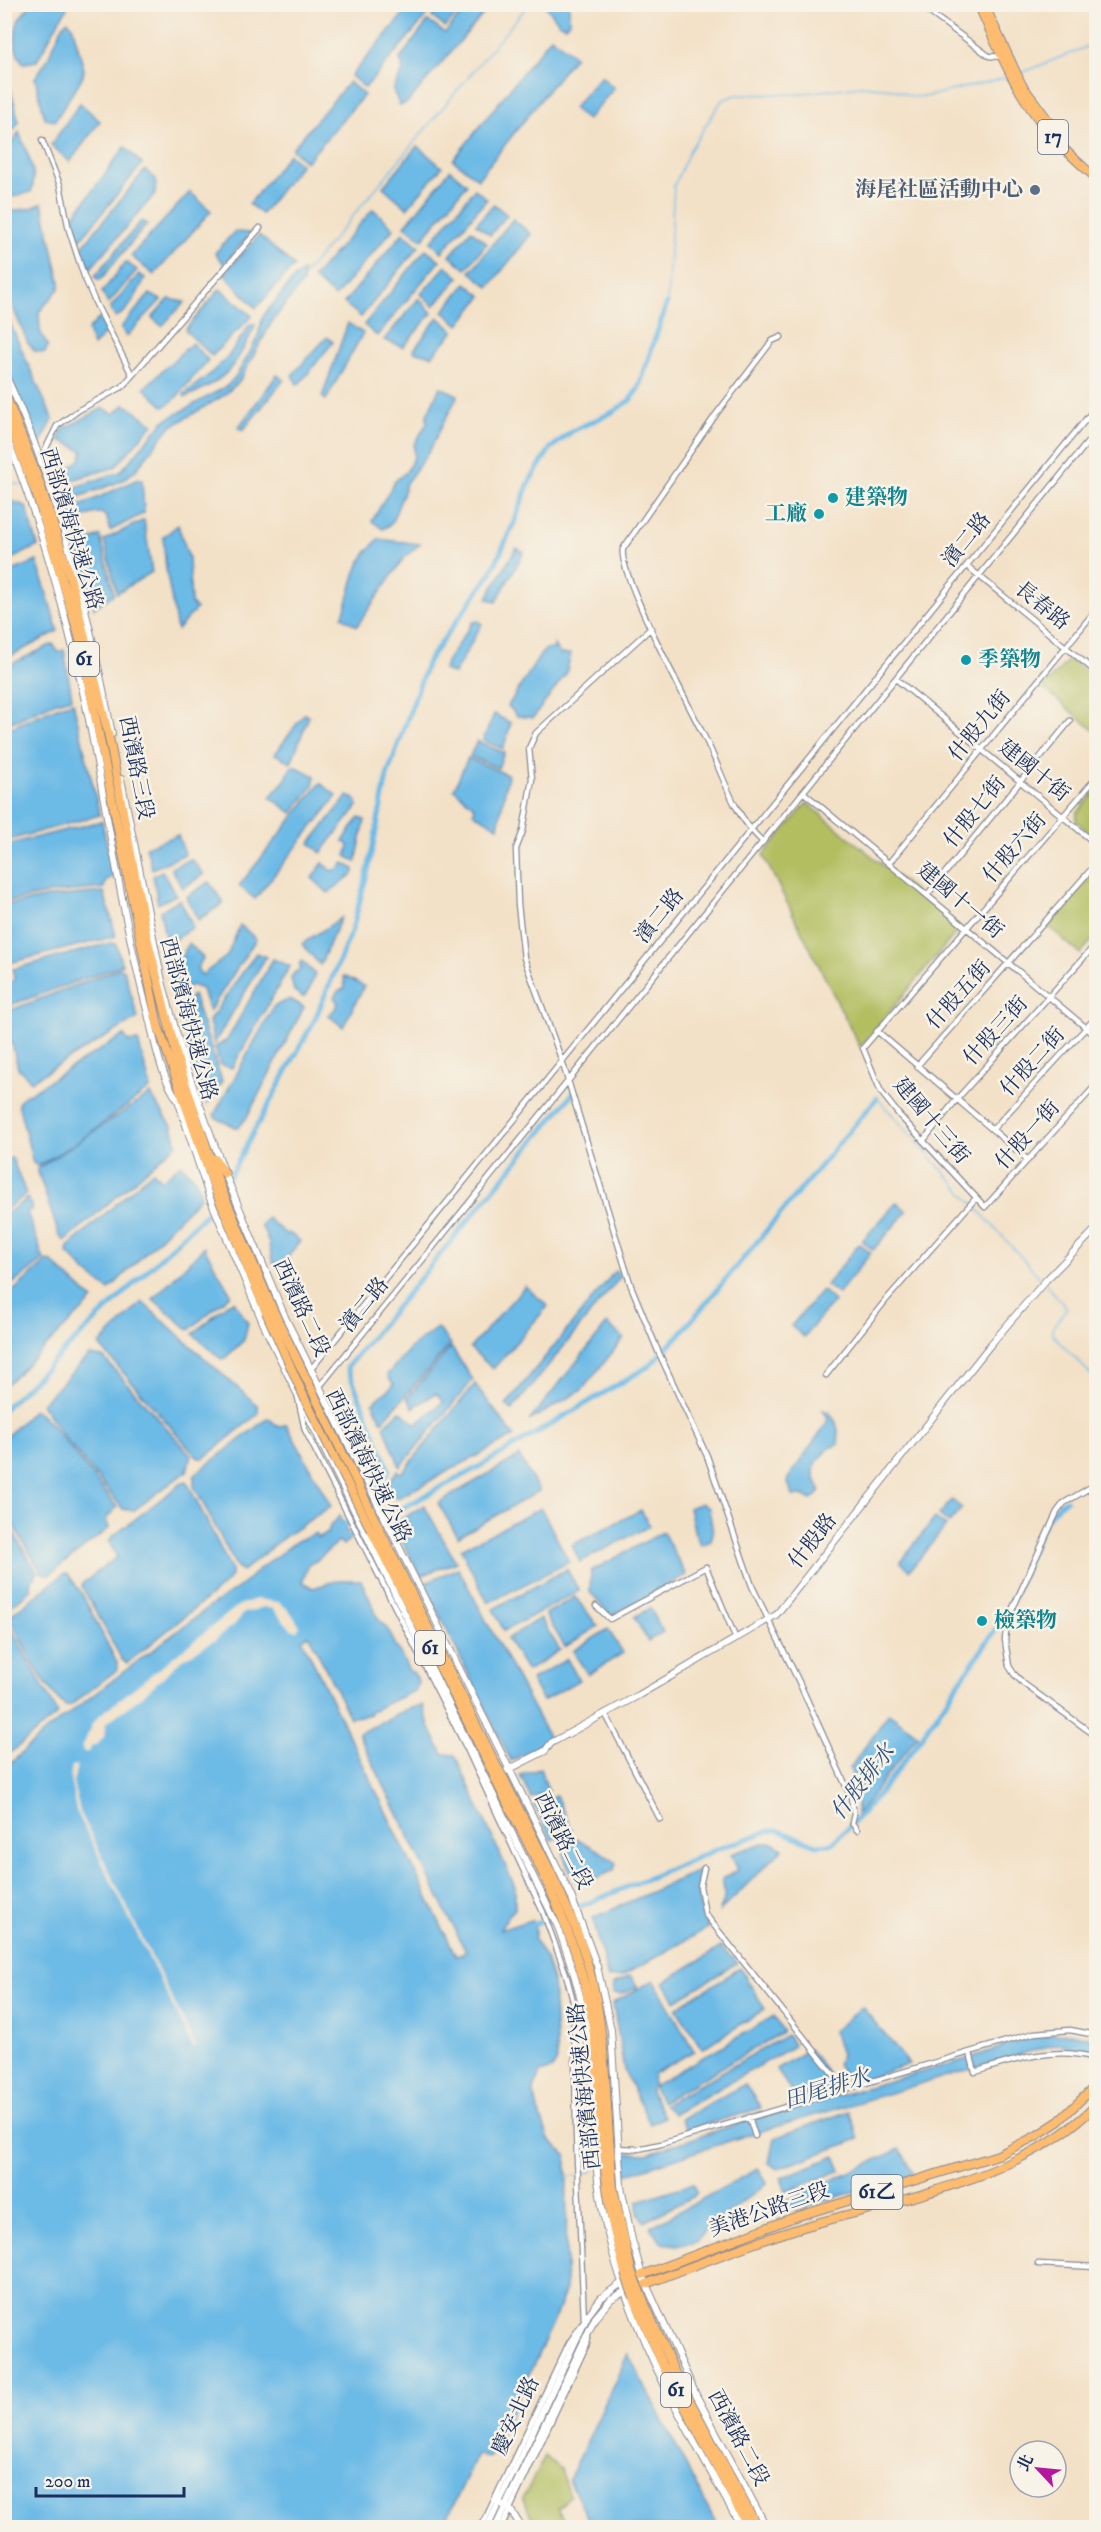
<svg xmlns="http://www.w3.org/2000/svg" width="1101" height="2532" viewBox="0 0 1101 2532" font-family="'IM FELL DW Pica','Noto Serif TC',serif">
<rect width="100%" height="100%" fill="#f7f3e8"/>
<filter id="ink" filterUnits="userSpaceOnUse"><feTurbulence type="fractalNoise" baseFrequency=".0167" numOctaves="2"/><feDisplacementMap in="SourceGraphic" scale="12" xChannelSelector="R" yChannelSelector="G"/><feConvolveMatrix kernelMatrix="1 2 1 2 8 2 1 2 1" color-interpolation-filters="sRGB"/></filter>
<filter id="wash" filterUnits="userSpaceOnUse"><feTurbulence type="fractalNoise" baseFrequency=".008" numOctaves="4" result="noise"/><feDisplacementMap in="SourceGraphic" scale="24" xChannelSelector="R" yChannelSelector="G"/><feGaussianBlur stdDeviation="1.35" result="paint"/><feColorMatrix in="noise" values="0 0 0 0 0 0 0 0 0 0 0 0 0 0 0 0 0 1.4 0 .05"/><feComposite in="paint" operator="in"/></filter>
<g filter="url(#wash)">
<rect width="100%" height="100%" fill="#f3e1c7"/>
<path fill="#b2be60" stroke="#66765f" stroke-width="1.5" d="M1070,658L1096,681V732L1043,688Z
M1096,791V838L1076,821L1077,813Z
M807,803L960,928L860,1047L763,855Z
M1096,870V936L1080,954L1048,926Z
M545,2456L561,2470L570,2495L558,2509L567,2527H536L523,2498Z"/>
<path fill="#6cbae6" stroke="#4474a2" stroke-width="1.5" d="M412,4L436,5L365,88L351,76Z
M442,4L455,5L461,10L445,27L432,17Z
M30,5H66L67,9L60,19L37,61L24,63C13,55 13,27 21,16C24,13 27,9 30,5Z
M469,5H491L408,102L400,106L393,90L403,70L400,59L428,21L445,33Z
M545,5H569V22L565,26L559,23Z
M68,21L72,25L84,69L83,76L55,121L45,119L35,78L46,62L64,23Z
M551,37L575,56L478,179L453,160Z
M601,76L614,88L587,120L573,108Z
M349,82L364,95L306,162L292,149Z
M9,83L19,122L5,141V89Z
M80,103L100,121L70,162L51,145Z
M19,132C26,151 39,173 31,192L14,197L5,192V153Z
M417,146L442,167L407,208L383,187Z
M125,147L142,164L80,240L73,217Z
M289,154L301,164L262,214L249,204Z
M145,170L156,179L155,194L90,269L82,247Z
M450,170L467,184L422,240L405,226Z
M475,189L487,199L442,252L431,242Z
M190,192L211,211L154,275L131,256Z
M42,203L60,282L59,289L39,312L40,331L48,346L45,353L35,351L28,343L5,289V212L32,208Z
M494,204L507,215L490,235L476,224Z
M373,209L394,228L335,297L313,278Z
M513,219L531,234L489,287L470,272Z
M141,221L147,224L100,280H98L95,276Z
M471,230L487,243L466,269L450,256Z
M234,232L251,233L224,264L215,253Z
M403,233L419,246L361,317L344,303Z
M259,235L294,266L256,308L224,274Z
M426,249L440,260L377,336L364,325Z
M126,262L137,270L108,304L102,292Z
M446,266L459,277L434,306L421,294Z
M303,271V282L273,320L239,382L223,396L169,428L135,471L121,481L63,503L59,490L72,488L120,472L164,421L227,386L236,376L249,354L258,336L263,316L296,276Z
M139,274L145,278C138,291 130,313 115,317L110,308Z
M466,283L482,296L459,325L443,312Z
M220,289L252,316L212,356L185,330Z
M150,294L161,300L126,337L121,327Z
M419,298L432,313L403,347L384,340Z
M169,299L185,302L162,326L152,318Z
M4,310L53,420L39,446L5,369Z
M100,317L107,331L93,346L88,330Z
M438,317L454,331L432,356L413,351Z
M348,323L363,333L326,400L322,397Z
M250,324L255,325L254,328C234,368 227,380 185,397L184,394L209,375L228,357Z
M327,337L333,342L301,382L297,384L292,375Z
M192,343L208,360L175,399L164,407L144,388Z
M277,375L284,380L243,430L238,428Z
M440,387L458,395L428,453L406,483L404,492L391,524L383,529L372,521L395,481L406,472L414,457V445L427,423V415Z
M125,404L153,424L115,467L62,483L58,476L80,460L83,451L58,439L63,429L103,408L114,414Z
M138,479L142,480L144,513L110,531L107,518L102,513C87,513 80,519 71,530L67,516L69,511Z
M5,499L26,506L38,546L5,562Z
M144,520L152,572L117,593L104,540Z
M178,525L189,558L191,603L196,609L177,630L166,569L163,537Z
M100,536L114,594L94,608L76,545Z
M378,539L420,544L404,558L357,626L342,617C351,597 352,572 365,554C369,549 374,545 378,539Z
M516,548L524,552L496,602L487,598Z
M37,561L58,631L5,659V574Z
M479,621L482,624L454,674L444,670L446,662L473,622Z
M53,644L58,652L64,650L72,698L56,702L5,725V667Z
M554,645L560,654H571L566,674L533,718L517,716L508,706L541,654L546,649H554Z
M73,702L100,815L5,841V730L57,707Z
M304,714L309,716L291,763L275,754Z
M494,714L511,723L503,749L483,740Z
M477,741L504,753L498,768L470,756Z
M468,758L508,775L498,827L473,813L475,807L454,789Z
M294,766L315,776L313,786L292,813L270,797L286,779L291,767Z
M320,783L337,796L255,899L239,886Z
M348,796L355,799L358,806L321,853L310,843Z
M359,818L365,820L356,862L346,856L349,845L343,841Z
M102,821L113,877L106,880L104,888L51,893L5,902V845Z
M178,835L185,854L152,869L146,847Z
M191,859L204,874L183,888L171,868Z
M323,863L331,871L338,869L344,863L354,869V873L328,893L312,878Z
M162,871L176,895L158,904L153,876Z
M209,882L224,903L198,920L186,897Z
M104,892L116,936L5,964V905L49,897Z
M180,899L193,927L167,946L160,911Z
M341,918L320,965L302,944Z
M240,925L256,939L209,1012L202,989L191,985L175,999L170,978L189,943L203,958L197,969L202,975L227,956Z
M110,943L116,944L122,965L5,1007V983L14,981L13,969Z
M256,953L266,957L214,1044L209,1021Z
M273,959L290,966L232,1068L220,1065L215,1047L227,1040Z
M302,961L315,974L308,992L303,997L294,991L291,978L294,973L302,968L299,964Z
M120,968L124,970L138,1018L31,1081L18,1068L5,1016L8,1011Z
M344,976L364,986L343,1027L328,1015L335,1009L338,1003L334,997L338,991L345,988Z
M193,995L222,1081L207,1105L178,1008Z
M290,999L304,1007L247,1117L238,1128L216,1118L214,1115L274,1006Z
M124,1035L129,1042L138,1041L151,1088L76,1143L38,1166L33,1163L18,1103L23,1097Z
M150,1094L172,1126L177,1144L65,1241L59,1235L37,1169Z
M12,1158L26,1194L5,1210V1160Z
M181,1164L195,1179L201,1196L109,1290L86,1272L67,1252L68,1247L153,1171L162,1180Z
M28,1198L32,1209L27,1212L44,1260L12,1284L5,1266V1215Z
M897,1202L907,1211L873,1250L862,1241Z
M267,1218L286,1234L289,1233L300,1241L282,1265L273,1263L268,1240L261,1225Z
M859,1244L871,1253L838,1294L826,1285Z
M204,1247L231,1294L189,1330L153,1299Z
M47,1261L52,1262L93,1300L5,1386V1298Z
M615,1271L621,1276L512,1410L506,1405Z
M525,1286L548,1306L493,1369L470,1348Z
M822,1290L834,1301L804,1337L791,1326Z
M234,1301L248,1323L244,1340L225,1358L221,1359L193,1334L227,1304Z
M142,1302L258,1406V1414L204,1458H198L99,1345Z
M607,1324L624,1338L582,1390L529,1421Z
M437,1328L451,1344L382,1422L373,1403L394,1385L387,1375L411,1347Z
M451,1347L473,1380L400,1467L384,1426L400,1411L416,1424L443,1402L436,1393L413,1408L407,1398Z
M89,1355L103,1357L191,1455L187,1471L133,1511L123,1509L65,1438L41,1404Z
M475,1384L514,1436L396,1499L387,1484L397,1471L402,1473Z
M33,1410L40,1413L53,1426L117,1507L106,1519L109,1528L49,1575L41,1572L5,1511V1438Z
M823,1410C836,1413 840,1431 838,1444C827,1448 813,1461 814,1475C814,1479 818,1484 820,1489L818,1494L811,1500L802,1495L793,1496L787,1480L826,1424L828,1418Z
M268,1418L279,1427L286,1424L331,1506L287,1535L242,1571L236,1566L194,1486V1475Z
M519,1456L539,1491L458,1537L438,1503Z
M187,1482L231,1569V1576L226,1583L127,1663L122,1660L82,1586L83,1583L117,1557L109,1542L112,1537L182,1483Z
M952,1500L962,1508L949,1523L939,1515Z
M701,1503L709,1508L713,1533L711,1541L701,1545L695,1534L689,1508Z
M424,1505L456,1562L421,1576L393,1525Z
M541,1508L569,1562L488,1603L461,1549Z
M641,1510L650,1526L580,1562L572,1545Z
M340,1516L350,1539L343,1545L339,1541L316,1561L309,1564L302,1582L313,1588L339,1580H361L379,1620L388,1630L409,1671L414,1673L418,1681L416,1690L377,1708L375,1711H371L370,1714L350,1718L309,1635L302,1639L456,1956L463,1954L465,1950L359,1735V1733L379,1724L380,1722H384L407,1709L423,1705L430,1729L443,1754L455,1755L515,1887V1909L508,1916L500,1930L531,1920L536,1930L534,1939L546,1959L553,1981L557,2061L552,2069L540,2073L537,2083L534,2085L533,2094L549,2140L567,2156L566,2289L553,2323L490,2457L477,2455L443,2527H5L4,1769L46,1731L205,1610L242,1585L258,1570L297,1541L316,1533L317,1538L328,1533L330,1526Z
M935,1518L946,1526L910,1570L900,1562Z
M5,1519L37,1572L30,1583L31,1590L5,1611Z
M663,1532L686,1575L611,1616L590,1592L591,1571Z
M458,1568L550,1740L511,1761L424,1583Z
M567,1569L579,1591L504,1631L493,1609Z
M64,1574H68L82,1594L118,1665V1669L71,1705L65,1706C40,1683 26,1648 10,1619L12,1614Z
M575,1597L598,1626L565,1647L545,1614Z
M650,1608L663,1632L648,1641L634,1617Z
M540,1618L560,1650L527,1671L507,1639Z
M608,1629L623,1653L588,1675L573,1651Z
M5,1630H12L58,1714L5,1757Z
M567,1659L579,1680L543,1701L531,1680Z
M889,1713L918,1735L857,1815V1792L850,1768Z
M540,1769L549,1792L531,1798L520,1775Z
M556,1796L572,1830L551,1840L534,1805Z
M576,1838L601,1852L616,1863L614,1870L593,1880L576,1882L566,1863L563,1848Z
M763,1843H772L783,1849L719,1912C726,1899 725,1893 722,1879L738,1870L731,1854Z
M700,1870C694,1892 699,1908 708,1928L622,1976L608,1978L593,1918Z
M721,1947L737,1963L675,2001L664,1982Z
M740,1968L765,2009L702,2049L676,2008Z
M630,1976L638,1987L621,1994L613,1993L614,1984Z
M654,1980L694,2051L653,2074L651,2091L664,2117L650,2124L624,2070L613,2003Z
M862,2007L909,2064L851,2085L837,2064L841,2054L833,2031Z
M774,2016L783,2032L662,2102L653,2086Z
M1071,2033L1096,2038V2053L1059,2044L1045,2047L748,2135L627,2174L625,2153L646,2154L737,2124L967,2059L1019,2041L1052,2034Z
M787,2035L794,2046L674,2114L664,2105Z
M809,2049L839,2087L796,2098L776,2069Z
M745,2084L761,2108L687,2130L681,2119Z
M849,2111L859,2139L777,2169L769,2163L774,2138Z
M900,2149L914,2174L793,2210L788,2200Z
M835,2156L841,2170L786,2192L781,2178Z
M758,2169L767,2183L707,2229L696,2241L678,2245L662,2243L650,2227Z
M694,2183L697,2192L694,2196L644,2222L638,2212V2201Z
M628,2354L718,2527H592L569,2480Z"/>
<path fill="#f3e1c7" d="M256,1599L278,1602L289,1610L300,1626L297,1631L291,1629L273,1609L264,1607L244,1613L235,1624L215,1640L183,1659L139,1699L106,1723L104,1737L98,1744L91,1747L89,1752H84L82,1748L92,1724L100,1715L239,1605Z
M77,1765L73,1783L80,1812L196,2047L194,2049L76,1810L70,1778L72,1766Z"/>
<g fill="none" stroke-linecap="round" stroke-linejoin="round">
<path stroke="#6cbae6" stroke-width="1.5" d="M1019,74L1096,43
M303,276L529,4
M667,303L674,186L690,150L722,100L736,95L797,94L861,86L893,89L913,97L929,96L1009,77
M106,478L118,473
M4,481L21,485
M877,1098L1042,1280
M1045,1283L1067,1308L1052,1328V1334L1096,1380
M580,2174L593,2171
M566,2177L576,2175"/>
<path stroke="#6cbae6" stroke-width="5" d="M221,1192L315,1019L352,930L369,866L387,776L428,661L491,573L514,523L529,482L550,449L572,431L613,412L630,400L638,389L667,303
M4,1409L210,1210L215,1203
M375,1523L484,1464L649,1366L681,1333L877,1098
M344,1526L377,1491L389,1470L347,1367L575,1091
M349,1537L367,1527
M572,1910L720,1848L769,1831L777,1830L817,1845L831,1844C879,1801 917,1744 953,1691C973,1662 995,1634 1011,1603C1026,1573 1037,1516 1066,1500
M534,1924L563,1913"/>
</g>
</g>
<g filter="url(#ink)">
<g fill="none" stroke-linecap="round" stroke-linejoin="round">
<defs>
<path id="minor" d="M918,4L989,56L1002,57
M42,140L60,185L69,230L84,276L95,302L132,375
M40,460L57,426L79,410L122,387L260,228
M967,566L1096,672
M651,628L536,733L529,748L532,779L523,831L516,849L518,904L524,958L562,1061L631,1286L658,1351L707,1456L752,1586L799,1682L851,1797L854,1814L852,1823L857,1830
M896,679L1096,844
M1096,778L863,1048L881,1092L900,1116L985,1207L1096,1085
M803,792L1096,1036
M763,842C751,831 743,820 735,805C724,783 716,760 705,738C690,707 617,572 623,549L717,413L772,341L781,337
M889,863L1096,610
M927,895L1070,721
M877,1031L1028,1160
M917,1066L1096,864
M993,1129L1096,1017
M923,1141L957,1099L1096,944
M826,1375L886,1300L976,1198
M301,1390L311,1369L1096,407
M303,1395L320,1386L1096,432
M298,1398L305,1430L468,1751L543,1912L566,1974L573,2001L575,2050L576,2135L584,2320
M1096,1484L1064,1503L1057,1512L1007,1621L1005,1640L1009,1666L1014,1674L1024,1684L1096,1736
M596,1606L610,1619L706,1567L736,1639
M605,1713L660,1819
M704,1868L700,1886L705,1914L846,2090
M970,2053L975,2072C1017,2059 1053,2046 1096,2058
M749,2117L755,2136
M576,2128L597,2140
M616,2148L638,2149L661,2144L1034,2033L1070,2030L1096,2035
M1038,2264L1096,2267
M481,2528L569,2343L582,2324
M501,2528L587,2344L588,2337"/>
<path id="tertiary" d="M4,372C58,486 88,611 112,734
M4,431C41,523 68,619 88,715C108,815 122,916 148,1014C155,1042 160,1076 178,1100L209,1196L267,1332L558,1927C570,1961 582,1995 587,2032C595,2093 591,2156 604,2217C628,2331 686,2428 742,2528
M121,779L162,981L185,1064L225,1174L285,1317L542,1835L571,1896L597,1966L611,2030L621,2186L632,2240L642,2275L696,2395L767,2528
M498,1775L545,1751L551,1743L639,1695L776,1615L991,1344L1046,1280L1096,1229
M495,2500L510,2509L522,2528
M487,2528L588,2315L601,2298L623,2282
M495,2528L595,2318L611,2299L624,2292"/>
<path id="primary" d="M978,4C998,49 1017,96 1050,134C1064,150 1080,164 1096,178
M984,4L1022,85L1063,140
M642,2275L792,2218L998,2155L1036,2136L1059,2121L1096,2085
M646,2284C697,2264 748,2244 800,2228C897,2199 1024,2179 1096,2105"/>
<path id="trunk" d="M4,391L40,484L71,580L109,737L146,933L178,1061L218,1181L273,1310
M4,410L38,499L79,636L158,1026L214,1187L266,1312
M215,1159L225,1174
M378,1526L495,1763
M371,1530L490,1767
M505,1781C534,1841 569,1900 588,1965C604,2020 605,2079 609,2137
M498,1785C528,1844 561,1903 580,1968C597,2022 598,2079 601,2135
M607,2187L612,2221L625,2273
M613,2187L631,2270
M641,2295L675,2373L758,2528
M634,2298L663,2366L749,2528"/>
</defs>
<use href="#minor" stroke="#878892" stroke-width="7"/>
<use href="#tertiary" stroke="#878892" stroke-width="8"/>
<use href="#primary" stroke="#878892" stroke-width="10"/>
<use href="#trunk" stroke="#878892" stroke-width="10"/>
<use href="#minor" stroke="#fff" stroke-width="4.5"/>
<use href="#tertiary" stroke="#fff" stroke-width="6"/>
<use href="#primary" stroke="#fdbc70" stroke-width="8"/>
<use href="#trunk" stroke="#fdbc70" stroke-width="8"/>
<defs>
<path id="trunk-bridge" d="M273,1310L378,1526
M266,1312L305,1399L371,1530
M495,1763L505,1781
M490,1767L498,1785
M601,2135L607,2187
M609,2137L613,2187
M631,2270L641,2295
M625,2273L634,2298"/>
</defs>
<use href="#trunk-bridge" stroke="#878892" stroke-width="10" stroke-linecap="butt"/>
<use href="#trunk-bridge" stroke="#fdbc70" stroke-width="8"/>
</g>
</g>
<circle fill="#5c6f8a" stroke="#f7f3e8" stroke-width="2" cx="1035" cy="190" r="6"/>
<g fill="#0f9aa8" stroke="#f7f3e8" stroke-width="2">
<circle cx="833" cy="498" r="6"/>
<circle cx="819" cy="514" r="6"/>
<circle cx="966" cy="660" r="6"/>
<circle cx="982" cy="1621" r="6"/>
</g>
<g text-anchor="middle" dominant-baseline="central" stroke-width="5" stroke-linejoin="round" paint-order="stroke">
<g fill="#f7f3e8" stroke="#5d6a87" stroke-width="1.5">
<rect x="1038" y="120" width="30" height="34" rx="4.5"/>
<rect x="69" y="642" width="30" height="34" rx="4.5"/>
<rect x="415" y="1631" width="30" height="34" rx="4.5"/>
<rect x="851.5" y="2175" width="51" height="34" rx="4.5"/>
<rect x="661" y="2373" width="30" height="34" rx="4.5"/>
</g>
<g font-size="20" font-weight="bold" fill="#1b2f5e">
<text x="1053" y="137">17</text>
<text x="84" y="659">61</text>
<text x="430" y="1648">61</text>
<text x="877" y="2192">61乙</text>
<text x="676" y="2390">61</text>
</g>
<g font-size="21" font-weight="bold" fill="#4e5e75" stroke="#f7f3e8" text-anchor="end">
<text x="1023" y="190">海尾社區活動中心</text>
</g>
<g font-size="21" font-weight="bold" fill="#0d838f" stroke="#f7f3e8" text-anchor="start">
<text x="845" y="498">建築物</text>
<text x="807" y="514" text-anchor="end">工廠</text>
<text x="978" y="660">季築物</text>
<text x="994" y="1621">檢築物</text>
</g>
<g font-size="21" fill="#1b2f5e" stroke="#f7f3e8">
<text transform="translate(71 529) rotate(73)">西部濱海快速公路</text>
<text transform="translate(967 540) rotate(-51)">濱二路</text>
<text transform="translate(1042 606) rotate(39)">長春路</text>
<text transform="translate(980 726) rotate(-51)">什股九街</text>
<text transform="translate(136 768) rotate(79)">西濱路三段</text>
<text transform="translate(1034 771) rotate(39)">建國十街</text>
<text transform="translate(975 812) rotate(-51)">什股七街</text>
<text transform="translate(1015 848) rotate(-49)">什股六街</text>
<text transform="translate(960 901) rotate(40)">建國十一街</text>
<text transform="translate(660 916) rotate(-51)">濱二路</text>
<text transform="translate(959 995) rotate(-48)">什股五街</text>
<text transform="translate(188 1019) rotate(75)">西部濱海快速公路</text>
<text transform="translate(996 1031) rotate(-48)">什股三街</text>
<text transform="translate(1033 1062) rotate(-48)">什股二街</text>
<text transform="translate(931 1121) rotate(50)">建國十三街</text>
<text transform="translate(1028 1135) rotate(-48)">什股一街</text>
<text transform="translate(365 1305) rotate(-51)">濱二路</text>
<text transform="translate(301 1308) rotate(65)">西濱路二段</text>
<text transform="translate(368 1466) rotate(64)">西部濱海快速公路</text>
<text transform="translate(813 1541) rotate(-52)">什股路</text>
<text transform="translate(563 1841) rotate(64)">西濱路二段</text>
<text transform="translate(585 2086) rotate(-96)">西部濱海快速公路</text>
<text transform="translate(769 2210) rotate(-19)">美港公路三段</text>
<text transform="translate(516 2416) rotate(-65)">慶安北路</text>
<text transform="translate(738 2438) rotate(62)">西濱路二段</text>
</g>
<g font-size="22" font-style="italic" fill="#2f5280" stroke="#f7f3e8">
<text transform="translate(863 1782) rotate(-52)">什股排水</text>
<text transform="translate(827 2089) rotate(-17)">田尾排水</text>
</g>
</g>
<rect width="1101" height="2532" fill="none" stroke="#f7f3e8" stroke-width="24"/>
<g transform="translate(1038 2469) rotate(296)"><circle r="28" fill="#f7f3e8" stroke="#9fa5b1" stroke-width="1.5"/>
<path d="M0-4.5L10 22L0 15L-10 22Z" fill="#b5179e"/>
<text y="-9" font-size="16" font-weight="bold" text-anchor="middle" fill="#1b2f5e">北</text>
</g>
<path d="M36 2487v9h148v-9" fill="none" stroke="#1b2f5e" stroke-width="3"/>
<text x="45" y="2487" font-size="18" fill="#1b2f5e" stroke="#f7f3e8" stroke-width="4.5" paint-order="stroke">200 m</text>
</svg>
